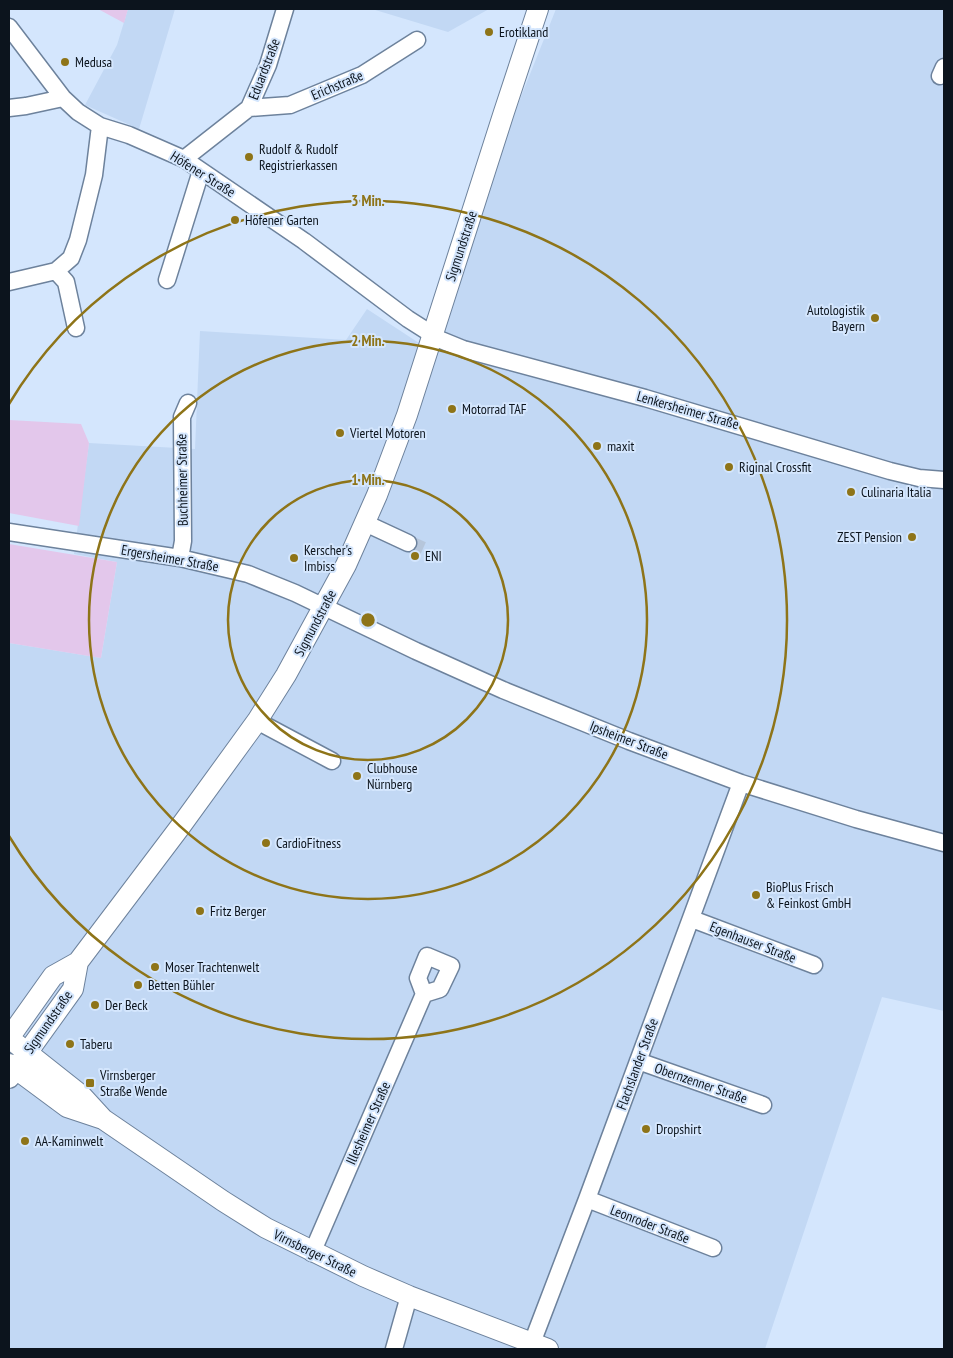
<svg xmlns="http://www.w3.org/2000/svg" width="953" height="1358" viewBox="0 0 953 1358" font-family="'PT Sans Narrow',sans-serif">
<rect width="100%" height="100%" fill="#d4e6fd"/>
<path fill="#c2d8f4" d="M128,9H175L139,129L85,105L117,45Z
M372,9H489L448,32Z
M556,9H944V1011L882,997L765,1349H564L534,1339L530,1349H9V643L101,658L117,562L74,554L89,443L195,449L200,331L346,340L367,309L422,345Z"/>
<path fill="#e3c7eb" d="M98,9H128L124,23Z
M9,420L81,424L89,443L79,526L9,513Z
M9,544L117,562L101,658L9,643Z"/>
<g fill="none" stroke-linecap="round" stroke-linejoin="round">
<path stroke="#b6c6db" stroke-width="16" stroke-dasharray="16 8" stroke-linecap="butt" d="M408,543L428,552"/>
<defs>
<path id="minor" d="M9,27L63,98L78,112L100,126L129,135L184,159L304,241L408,319L441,340L463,349L645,398L890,471L919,478L944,480
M940,76L944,67
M9,108L26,106L63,98
M249,108L290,105L362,75L417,40
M184,159L249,108L268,65L285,9
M56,271L66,282L76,328
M167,280L201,171
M9,282L56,271L71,258L78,240L94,175L100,126
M365,523L408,543
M9,532L180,558L248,574L295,593L416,651L503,690L629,741L741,783L856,819L944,843
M180,558L183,541L182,417L188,403
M257,721L332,761
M692,919L814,965
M638,1061L763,1105
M587,1199L713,1248
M312,1253L424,994L440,989L451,966L427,956L418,978L424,994
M532,1343L587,1199L741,783
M394,1349L409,1296"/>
<path id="major" d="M9,1038L53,976L78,962L180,827L257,721L286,675L346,565L377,495L407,415L504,112L538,9
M9,1038L81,1095L103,1119L223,1201L266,1228L363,1276L409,1296L548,1349
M9,1064L67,1107L103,1119
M9,1078L73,989L78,962"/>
</defs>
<use href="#minor" stroke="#6d829c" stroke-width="19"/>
<use href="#major" stroke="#6d829c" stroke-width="22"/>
<use href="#minor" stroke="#fff" stroke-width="16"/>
<use href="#major" stroke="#fff" stroke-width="20"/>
</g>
<g fill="none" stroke="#8e7418" stroke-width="2.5">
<circle cx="368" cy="620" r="140"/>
<circle cx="368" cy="620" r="279"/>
<path d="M9 404A419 419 0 1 1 9 836"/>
</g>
<g fill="#8e7418" stroke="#d4e6fd" stroke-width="2">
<circle cx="489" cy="32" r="5"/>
<circle cx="65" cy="62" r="5"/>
<circle cx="249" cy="157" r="5"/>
<circle cx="235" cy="220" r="5"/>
<circle cx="875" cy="318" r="5"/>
<circle cx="452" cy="409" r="5"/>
<circle cx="340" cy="433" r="5"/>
<circle cx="597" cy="446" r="5"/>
<circle cx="729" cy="467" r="5"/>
<circle cx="851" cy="492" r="5"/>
<circle cx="912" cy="537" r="5"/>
<circle cx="415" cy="556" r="5"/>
<circle cx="294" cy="558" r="5"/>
<circle cx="357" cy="776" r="5"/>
<circle cx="266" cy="843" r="5"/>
<circle cx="756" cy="895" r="5"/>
<circle cx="200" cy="911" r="5"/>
<circle cx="155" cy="967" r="5"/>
<circle cx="138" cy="985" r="5"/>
<circle cx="95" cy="1005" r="5"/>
<circle cx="70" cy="1044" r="5"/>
<rect x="85" y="1078" width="10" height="10" rx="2.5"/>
<circle cx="646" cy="1129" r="5"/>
<circle cx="25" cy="1141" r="5"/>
</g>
<g text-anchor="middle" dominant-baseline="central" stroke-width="4" stroke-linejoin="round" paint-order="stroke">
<g font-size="14" fill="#0c141d" stroke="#d4e6fd" text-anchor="start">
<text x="499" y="32">Erotikland</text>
<text x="75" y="62">Medusa</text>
<text x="259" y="149">Rudolf &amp; Rudolf<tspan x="259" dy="16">Registrierkassen</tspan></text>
<text x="245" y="220">Höfener Garten</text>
<text x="865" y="310" text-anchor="end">Autologistik<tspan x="865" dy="16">Bayern</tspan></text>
<text x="462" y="409">Motorrad TAF</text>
<text x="350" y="433">Viertel Motoren</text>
<text x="607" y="446">maxit</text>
<text x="739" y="467">Riginal Crossfit</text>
<text x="861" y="492">Culinaria Italia</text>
<text x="902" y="537" text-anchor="end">ZEST Pension</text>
<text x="304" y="550">Kerscher's<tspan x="304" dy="16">Imbiss</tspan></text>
<text x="425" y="556">ENI</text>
<text x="367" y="768">Clubhouse<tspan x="367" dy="16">Nürnberg</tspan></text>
<text x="276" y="843">CardioFitness</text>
<text x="766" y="887">BioPlus Frisch<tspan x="766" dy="16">&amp; Feinkost GmbH</tspan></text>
<text x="210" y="911">Fritz Berger</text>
<text x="165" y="967">Moser Trachtenwelt</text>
<text x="148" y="985">Betten Bühler</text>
<text x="105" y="1005">Der Beck</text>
<text x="80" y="1044">Taberu</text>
<text x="100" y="1075">Virnsberger<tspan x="100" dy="16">Straße Wende</tspan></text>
<text x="656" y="1129">Dropshirt</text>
<text x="35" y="1141">AA-Kaminwelt</text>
</g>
<g font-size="14" fill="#0c141d" stroke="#d4e6fd">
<text transform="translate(264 69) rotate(-69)">Eduardstraße</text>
<text transform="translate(337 85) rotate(-23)">Erichstraße</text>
<text transform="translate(203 174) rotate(32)">Höfener Straße</text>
<text transform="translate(461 246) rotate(-72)">Sigmundstraße</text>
<text transform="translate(688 410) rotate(16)">Lenkersheimer Straße</text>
<text transform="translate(182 480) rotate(-91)">Buchheimer Straße</text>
<text transform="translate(170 558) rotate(10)">Ergersheimer Straße</text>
<text transform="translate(315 623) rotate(-62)">Sigmundstraße</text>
<text transform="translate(629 740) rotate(21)">Ipsheimer Straße</text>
<text transform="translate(753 942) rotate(21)">Egenhauser Straße</text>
<text transform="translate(48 1022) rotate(-55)">Sigmundstraße</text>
<text transform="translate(637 1064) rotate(-70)">Flachslander Straße</text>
<text transform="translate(701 1083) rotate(19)">Obernzenner Straße</text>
<text transform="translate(368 1123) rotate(-66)">Illesheimer Straße</text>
<text transform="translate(650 1224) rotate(21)">Leonroder Straße</text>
<text transform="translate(315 1253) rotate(26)">Virnsberger Straße</text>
</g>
</g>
<circle cx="368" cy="620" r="8" fill="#8e7418" stroke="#d4e6fd" stroke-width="2.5"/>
<g font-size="15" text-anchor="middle" font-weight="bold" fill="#8e7418" stroke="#d4e6fd" stroke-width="4" stroke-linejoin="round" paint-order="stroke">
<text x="368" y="206">3 Min.</text>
<text x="368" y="346">2 Min.</text>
<text x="368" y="485">1 Min.</text>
</g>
<rect width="953" height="1358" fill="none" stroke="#0c141d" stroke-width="20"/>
</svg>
